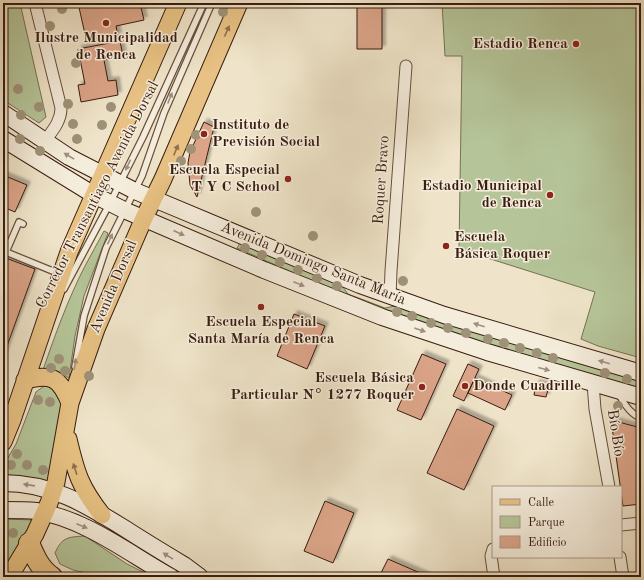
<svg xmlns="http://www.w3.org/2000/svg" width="644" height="580" viewBox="0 0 644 580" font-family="'Old Standard TT',serif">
<defs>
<filter id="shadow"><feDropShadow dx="3.5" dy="-3.5" stdDeviation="1" flood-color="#0004"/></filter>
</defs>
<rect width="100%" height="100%" fill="#efe4c9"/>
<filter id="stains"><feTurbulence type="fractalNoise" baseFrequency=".005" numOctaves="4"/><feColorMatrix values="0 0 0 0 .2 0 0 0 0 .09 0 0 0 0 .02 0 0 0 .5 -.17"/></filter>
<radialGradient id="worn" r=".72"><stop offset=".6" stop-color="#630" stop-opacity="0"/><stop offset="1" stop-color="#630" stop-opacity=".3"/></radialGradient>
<path fill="#b5c599" stroke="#777054" d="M3,3H20L46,117L39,123L3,100Z
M442,3H641V358L598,346L581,339L595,292L459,249L462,56H445Z
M104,231L108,233L84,296L75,336L69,378C61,372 53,370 43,370C55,335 68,299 85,266C91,254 98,243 104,231Z
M240,243L340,283L348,294L385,308L395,306L641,379V389L432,328L344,295L237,248Z
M44,386L57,388L61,396L62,411L49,486L3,481V466L16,444L36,392Z
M3,519L35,520L3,573Z
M85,536L127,564L153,577H104L73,570L60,564L55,553C62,537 68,537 85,536Z"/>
<path fill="#dba488" stroke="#391c0f" filter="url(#shadow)" d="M78,3H108V5L120,3H140L144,20L116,26L118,36L87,43Z
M357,3H382V49H357Z
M120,41L123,56L104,60L108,81L116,80L118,95L81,102L78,85L85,84L78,49Z
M204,122L214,127L197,197L190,185L188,163L190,152Z
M3,175L27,185L15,212L3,207Z
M3,257L35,269L3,357Z
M294,314L325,326L307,369L277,356Z
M422,354L446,364L421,420L397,410Z
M468,364L479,369L464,401L453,396Z
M475,378L512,395L505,410L468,393Z
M536,383L549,386L546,397L534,395Z
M457,409L494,426L464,490L427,473Z
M611,420L641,428V504L623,506Z
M325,501L354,513L333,563L304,551Z
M388,559L427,576L426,577H379Z"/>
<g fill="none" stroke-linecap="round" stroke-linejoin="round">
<defs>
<path id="lane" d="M23,224L19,222L6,252L60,274
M64,289L110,203L143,137L204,3
M75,367L84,316L106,248L142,176L164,113L212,3
M619,395C625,404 630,414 641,418"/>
<path id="street" d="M35,3L61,108C61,121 53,130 45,141
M390,297L391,271L406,66
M593,383L595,409L609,487
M621,525L641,523
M493,549L491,556L494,577
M620,557L623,577"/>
<path id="secondary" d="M3,113L69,157L135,191L360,285L444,315L641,373
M3,139L94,195L124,210L264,270L382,317L487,352L641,397
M3,483C51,483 85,504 124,528C144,541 164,553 184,565L200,577
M3,510C14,510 26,510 37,511C87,520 128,553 171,577"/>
<path id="primary" d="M25,380C52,373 60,378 70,403
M68,439C76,473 80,487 102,515
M3,442L12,420L69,252L178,3
M9,577L35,534L49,503L56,482L70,403L96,329L144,218L163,179L239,3"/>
<path id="highway" d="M29,543C35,557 40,569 52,577"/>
</defs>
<use href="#lane" stroke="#664e3e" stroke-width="8"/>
<use href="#street" stroke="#664e3e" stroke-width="13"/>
<use href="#secondary" stroke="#391c0f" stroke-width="18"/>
<use href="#primary" stroke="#391c0f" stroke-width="19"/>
<use href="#highway" stroke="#391c0f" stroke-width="22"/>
<use href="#lane" stroke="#f5eddc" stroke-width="5.5"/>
<use href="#street" stroke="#f5eddc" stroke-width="11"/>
<use href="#secondary" stroke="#f5eddc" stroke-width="16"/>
<use href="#primary" stroke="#e8c284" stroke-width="17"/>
<use href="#highway" stroke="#e8c284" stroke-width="20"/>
</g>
<g fill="#9f9279">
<circle cx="62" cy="9" r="5"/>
<circle cx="223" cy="12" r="5"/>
<circle cx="50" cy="26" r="5"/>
<circle cx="76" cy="63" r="5"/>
<circle cx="18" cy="89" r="5"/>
<circle cx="68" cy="104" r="5"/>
<circle cx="39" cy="107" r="5"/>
<circle cx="111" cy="107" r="5"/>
<circle cx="21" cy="115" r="5"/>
<circle cx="73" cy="124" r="5"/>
<circle cx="102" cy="125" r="5"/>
<circle cx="196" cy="135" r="5"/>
<circle cx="20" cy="139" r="5"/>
<circle cx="77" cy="139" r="5"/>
<circle cx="191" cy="149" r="5"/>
<circle cx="40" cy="151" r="5"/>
<circle cx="181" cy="161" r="5"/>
<circle cx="256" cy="212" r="5"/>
<circle cx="313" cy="236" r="5"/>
<circle cx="245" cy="248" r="5"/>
<circle cx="262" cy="255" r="5"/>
<circle cx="280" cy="262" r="5"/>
<circle cx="298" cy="270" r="5"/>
<circle cx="317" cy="278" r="5"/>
<circle cx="403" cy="281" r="5"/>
<circle cx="337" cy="286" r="5"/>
<circle cx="397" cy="312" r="5"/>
<circle cx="412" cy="316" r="5"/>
<circle cx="431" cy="323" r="5"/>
<circle cx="448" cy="328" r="5"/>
<circle cx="466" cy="333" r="5"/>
<circle cx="488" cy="339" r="5"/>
<circle cx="504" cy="343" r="5"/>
<circle cx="520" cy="348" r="5"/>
<circle cx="537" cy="353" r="5"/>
<circle cx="553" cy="358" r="5"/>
<circle cx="59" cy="359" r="5"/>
<circle cx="51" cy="368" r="5"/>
<circle cx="65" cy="371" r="5"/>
<circle cx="605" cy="373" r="5"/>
<circle cx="89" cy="376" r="5"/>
<circle cx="627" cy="379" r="5"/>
<circle cx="38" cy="400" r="5"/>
<circle cx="50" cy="402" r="5"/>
<circle cx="618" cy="406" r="5"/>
<circle cx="17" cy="454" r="5"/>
<circle cx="11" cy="465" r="5"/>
<circle cx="27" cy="465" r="5"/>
<circle cx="43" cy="470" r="5"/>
<circle cx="13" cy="533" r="5"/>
</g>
<defs><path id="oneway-solid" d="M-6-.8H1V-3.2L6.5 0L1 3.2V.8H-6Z"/></defs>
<g fill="#906f4a">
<use href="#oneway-solid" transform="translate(227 31) rotate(-66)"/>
<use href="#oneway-solid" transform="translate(176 150) rotate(-67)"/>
<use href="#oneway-solid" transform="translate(75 469) rotate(-108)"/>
</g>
<g fill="#a08f80">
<use href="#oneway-solid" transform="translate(170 98) rotate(-68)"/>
<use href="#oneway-solid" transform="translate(69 156) rotate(-149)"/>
<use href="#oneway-solid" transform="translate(128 165) rotate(115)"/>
<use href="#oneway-solid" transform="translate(179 233) rotate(24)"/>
<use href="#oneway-solid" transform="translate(110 239) rotate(-65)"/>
<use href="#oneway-solid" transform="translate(299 284) rotate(22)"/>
<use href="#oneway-solid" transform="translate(479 325) rotate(-163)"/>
<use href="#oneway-solid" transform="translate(420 330) rotate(19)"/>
<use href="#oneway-solid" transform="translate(604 362) rotate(-164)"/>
<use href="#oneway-solid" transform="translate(75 364) rotate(-81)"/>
<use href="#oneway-solid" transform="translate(544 369) rotate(15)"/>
<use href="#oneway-solid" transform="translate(29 485) rotate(-172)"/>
<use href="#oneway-solid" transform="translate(82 526) rotate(22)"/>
<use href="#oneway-solid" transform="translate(168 556) rotate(-148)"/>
</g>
<g fill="#8f2418" stroke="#f5eddc" stroke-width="1.5">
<circle cx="106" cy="23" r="4"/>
<circle cx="576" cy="44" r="4"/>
<circle cx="204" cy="134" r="4"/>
<circle cx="288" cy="179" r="4"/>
<circle cx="550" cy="195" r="4"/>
<circle cx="446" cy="246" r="4"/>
<circle cx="261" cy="307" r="4"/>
<circle cx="465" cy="386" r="4"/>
<circle cx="422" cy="387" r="4"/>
</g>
<g text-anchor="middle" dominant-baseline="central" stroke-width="3" stroke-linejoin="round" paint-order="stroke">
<g font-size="15" font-weight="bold" fill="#391c0f" stroke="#f5eddc" text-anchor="end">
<text x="106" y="38" text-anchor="middle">Ilustre Municipalidad<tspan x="106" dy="17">de Renca</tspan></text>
<text x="568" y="44">Estadio Renca</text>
<text x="212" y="125" text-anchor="start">Instituto de<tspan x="212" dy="17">Previsión Social</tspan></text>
<text x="280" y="170">Escuela Especial<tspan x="280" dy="17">T Y C School</tspan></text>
<text x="542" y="186">Estadio Municipal<tspan x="542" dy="17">de Renca</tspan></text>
<text x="454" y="237" text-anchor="start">Escuela<tspan x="454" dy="17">Básica Roquer</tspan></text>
<text x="261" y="322" text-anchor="middle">Escuela Especial<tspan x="261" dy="17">Santa María de Renca</tspan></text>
<text x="414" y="378">Escuela Básica<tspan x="414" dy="17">Particular N° 1277 Roquer</tspan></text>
<text x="473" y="386" text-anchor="start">Donde Cuadrille</text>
</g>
<g font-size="15" fill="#391c0f" stroke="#f5eddc">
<text transform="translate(382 180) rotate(-86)">Roquer Bravo</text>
<text transform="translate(98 195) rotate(-63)">Corredor Transantiago Avenida Dorsal</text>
<text transform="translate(313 264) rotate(22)">Avenida Domingo Santa María</text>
<text transform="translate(114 287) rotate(-67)">Avenida Dorsal</text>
<text transform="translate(615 433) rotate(81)">Bío Bío</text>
</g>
</g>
<rect width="644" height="580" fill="none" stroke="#efe4c9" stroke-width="16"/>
<rect x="4" y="4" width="636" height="572" fill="none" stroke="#391c0f" stroke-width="2"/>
<rect x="8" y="8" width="628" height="564" fill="none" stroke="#391c0f"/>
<rect x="492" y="486" width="130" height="72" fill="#f5eddc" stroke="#aa998a"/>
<rect x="500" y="499" width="20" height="6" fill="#e8c284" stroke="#aa998a"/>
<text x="528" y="506" font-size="12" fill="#391c0f">Calle</text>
<rect x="500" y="516" width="20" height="12" fill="#b5c599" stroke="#aa998a"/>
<text x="528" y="526" font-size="12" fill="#391c0f">Parque</text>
<rect x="500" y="536" width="20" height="12" fill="#dba488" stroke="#aa998a"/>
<text x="528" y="546" font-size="12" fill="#391c0f">Edificio</text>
<rect width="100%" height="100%" filter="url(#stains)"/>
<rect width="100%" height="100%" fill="url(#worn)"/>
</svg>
